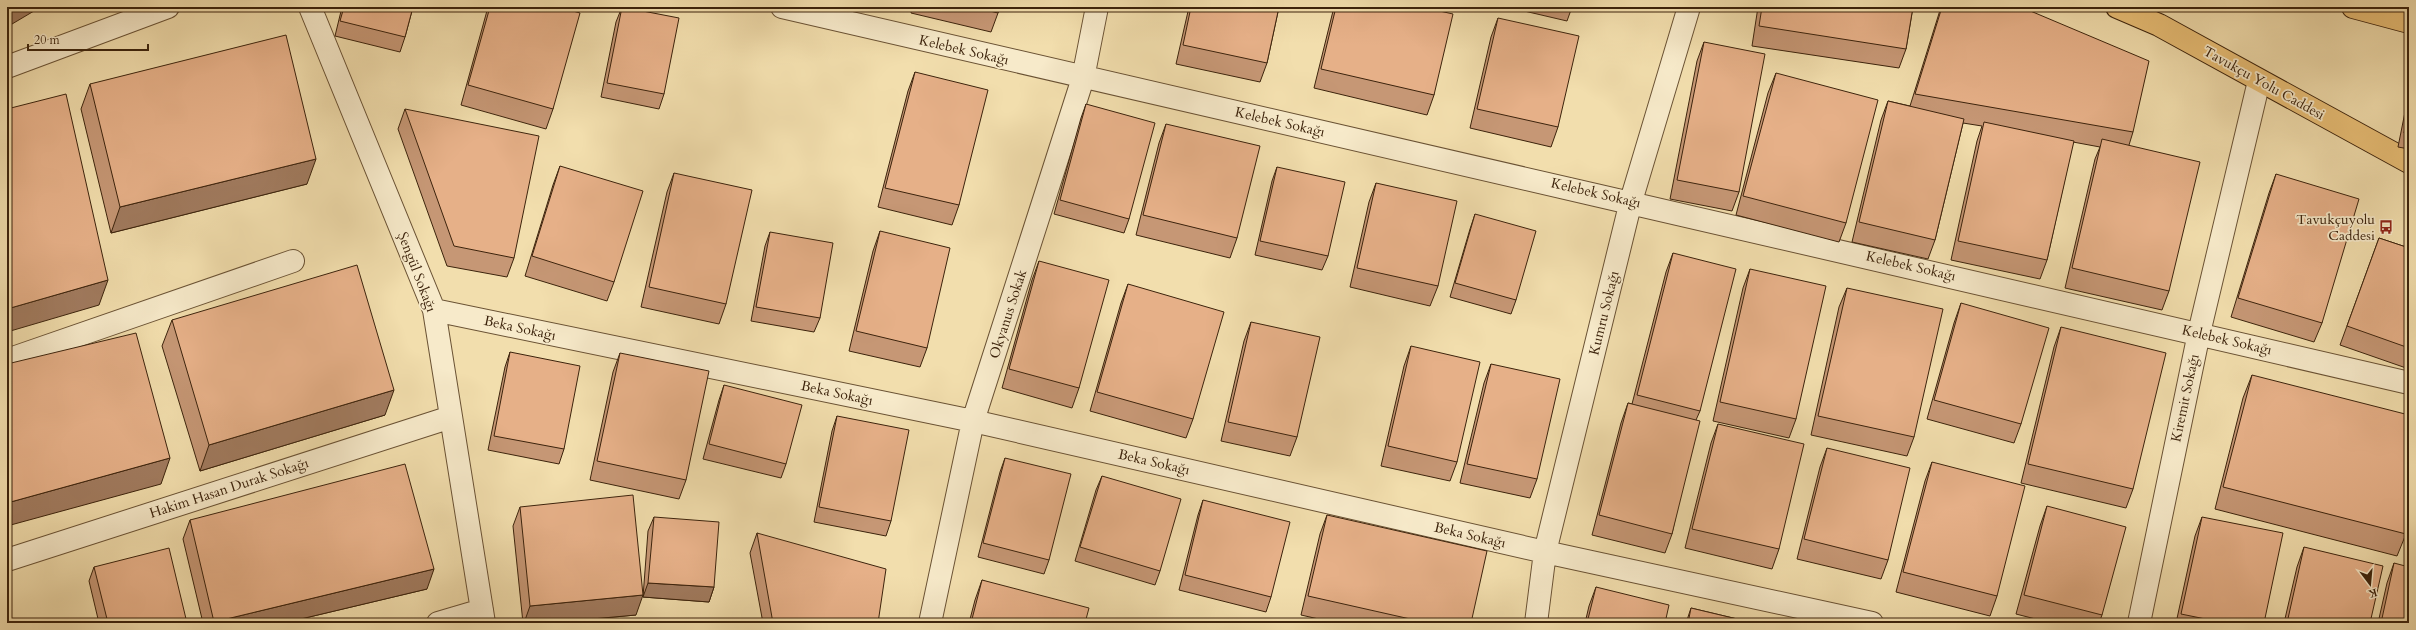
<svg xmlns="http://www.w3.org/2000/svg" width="2416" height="630" viewBox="0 0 2416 630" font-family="Cardo,serif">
<rect width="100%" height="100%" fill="#f2dead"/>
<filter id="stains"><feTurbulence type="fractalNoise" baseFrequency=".005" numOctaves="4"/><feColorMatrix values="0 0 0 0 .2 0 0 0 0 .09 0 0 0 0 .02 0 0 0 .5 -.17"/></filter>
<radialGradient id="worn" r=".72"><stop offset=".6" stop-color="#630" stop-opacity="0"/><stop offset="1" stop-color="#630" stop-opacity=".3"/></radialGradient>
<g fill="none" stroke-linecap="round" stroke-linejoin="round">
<defs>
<path id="minor" d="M310,7L434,310L484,623
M782,7C1324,135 1867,255 2409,383
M7,67L168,7
M434,310L973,421L1545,552L1872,623
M7,360L293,261
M7,560L451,417
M438,623L482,610
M930,623L973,421L1083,78L1097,7
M1536,623L1545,552L1631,201L1689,7
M2139,623L2199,333L2259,81"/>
<path id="major" d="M2117,7L2159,25L2409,162
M2353,7L2409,22"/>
</defs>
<use href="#minor" stroke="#6a5234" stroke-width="24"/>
<use href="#major" stroke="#3c230c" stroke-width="24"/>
<use href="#minor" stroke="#f7eaca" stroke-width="22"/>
<use href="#major" stroke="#e9bf76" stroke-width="22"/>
</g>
<path fill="#c69775" stroke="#3c230c" d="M342,7H413L405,37L400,52L335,36Z
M488,7H559L553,109L546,129L461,105Z
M622,7L664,94L659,109L601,97L616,22Z
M912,7H1000L998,13L991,32L911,13Z
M1189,7H1279L1267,63L1260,82L1176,64Z
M1334,7H1422L1434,95L1427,115L1314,88Z
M1507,7H1572L1567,21Z
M1758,7H1913L1906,49L1899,68L1752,46Z
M1941,7H2021L2133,132L2129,145L2169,291L2162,310L2065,288L2095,159L2100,147L2073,142L2047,260L2040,279L1951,260L1977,141L1982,126L1963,123L1935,240L1928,259L1852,242L1881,120L1888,101L1910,106Z
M1498,18L1558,127L1551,147L1470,128L1491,37Z
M1704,42L1739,192L1732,211L1670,199L1697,61Z
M915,72L959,205L952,225L878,207L908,91Z
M1776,73L1846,223L1839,242L1736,215L1768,93Z
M90,84L307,184L111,233L81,109Z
M2409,92V149L2398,147Z
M1086,104L1129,219L1124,233L1054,214L1081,118Z
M405,109L514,258L507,277L447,266L398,129Z
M1166,124L1237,238L1230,258L1136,235L1159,143Z
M560,166L614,282L607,301L525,276L553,185Z
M1277,167L1328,256L1322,270L1255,255L1272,181Z
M674,173L726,304L719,324L641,307L667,192Z
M2276,174L2322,323L2314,342L2231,317L2269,193Z
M1376,183L1438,286L1430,306L1350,287L1369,202Z
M1475,214L1516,300L1511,314L1450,297L1470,229Z
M880,231L927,348L920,367L849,351L873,251Z
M770,232L820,318L814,332L751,321L765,246Z
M2379,238L2409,248V369L2340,345Z
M1673,253L1700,411L1696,420L1672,534L1665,553L1592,535L1621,423L1628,403L1632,404L1666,272Z
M1039,261L1079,388L1072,408L1002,388L1032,280Z
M1750,269L1796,419L1789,438L1713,421L1743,288Z
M1128,284L1193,419L1186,438L1090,411L1121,303Z
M1847,288L1914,437L1907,456L1811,435L1839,307Z
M1961,303L2021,424L2014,443L1927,419L1954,323Z
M172,320L385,415L200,471L162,346Z
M1251,322L1297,437L1290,456L1221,441L1244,341Z
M2061,327L2133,489L2126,508L2021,483L2054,347Z
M1411,346L1457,462L1450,481L1381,466L1404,366Z
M510,352L564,449L559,464L488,450L505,367Z
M620,353L686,480L679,499L590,480L613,372Z
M1491,364L1537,479L1530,498L1460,483L1484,383Z
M2252,375L2406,534L2397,556L2215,509L2243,398Z
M724,385L786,464L781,478L703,459L719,400Z
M837,416L891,521L886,536L814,522L832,431Z
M1718,424L1779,549L1772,569L1685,548L1711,443Z
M1827,448L1888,560L1881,579L1797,559L1820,467Z
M1005,458L1049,560L1044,574L978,557L1000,472Z
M1932,462L1997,596L1990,616L1896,592L1925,481Z
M1102,476L1160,571L1155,585L1075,561L1096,490Z
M1203,500L1271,597L1266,612L1179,590L1198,515Z
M2047,506L2102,615L2099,623H2051L2016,614L2040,526Z
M520,507L636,615L548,623H523L513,526Z
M1327,515L1471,623H1336L1301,615L1320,534Z
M654,517L714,587L709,602L643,597L648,531Z
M2202,517L2264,623H2176L2195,536Z
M190,520L427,589L284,623H203L183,539Z
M757,533L878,623H763L750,553Z
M2304,547L2370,623H2284L2297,567Z
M2394,563L2409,623H2378L2387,583Z
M94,567L187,623H99L89,581Z
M982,580L1085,623H969L975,600Z
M1596,587L1665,623H1585L1589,606Z
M1691,608L1754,623H1686Z"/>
<path fill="#a17b5f" stroke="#3c230c" d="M16,7H40L39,8L7,27V12Z
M316,159L307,184L111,233L120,207Z
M108,280L99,305L7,332V309Z
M394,390L385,415L200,471L209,445Z
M170,458L161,484L7,526V503Z
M434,569L427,589L284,623H214V622Z
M648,583L714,587L709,602L643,597Z
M643,595L636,615L548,623H524L530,606Z"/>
<path fill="#e6b088" stroke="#3c230c" d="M7,7H16L7,12Z
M344,7H413L405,37L340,21Z
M490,7H559L580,13L553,109L468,85Z
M622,7L679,18L664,94L607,83Z
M974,7H1000L998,13Z
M1191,7H1279L1267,63L1183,45Z
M1336,7H1422L1453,14L1434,95L1321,69Z
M1762,7H1913L1906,49L1759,26Z
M1942,7H2021L2149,61L2133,132L1915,94Z
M1498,18L1579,36L1558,127L1477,109Z
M286,35L316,159L120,207L90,84Z
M1704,42L1765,54L1739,192L1677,180Z
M915,72L988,90L959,205L885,188Z
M1776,73L1878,100L1846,223L1743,196Z
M66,94L108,280L7,309V109Z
M1888,101L1964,119L1935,240L1859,222Z
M1086,104L1155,123L1129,219L1060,200Z
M2409,105V134L2404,133Z
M405,109L539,136L514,258L454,246Z
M1984,122L2074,141L2047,260L1958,241Z
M1166,124L1260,146L1237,238L1143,215Z
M2102,139L2200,162L2169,291L2072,268Z
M560,166L643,191L614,282L532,256Z
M1277,167L1345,182L1328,256L1260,241Z
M674,173L752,190L726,304L649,287Z
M2276,174L2359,199L2322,323L2238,298Z
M1376,183L1457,201L1438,286L1357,268Z
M1475,214L1536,231L1516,300L1455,283Z
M880,231L950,248L927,348L856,331Z
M770,232L833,243L820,318L756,307Z
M2379,238L2409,248V348L2347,326Z
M1673,253L1736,269L1700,411L1637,395Z
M1039,261L1109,280L1079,388L1009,369Z
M357,265L394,390L209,445L172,320Z
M1750,269L1826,286L1796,419L1720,402Z
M1128,284L1224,312L1193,419L1097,392Z
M1847,288L1943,309L1914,437L1818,416Z
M1961,303L2049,328L2021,424L1934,400Z
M1251,322L1320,337L1297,437L1228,422Z
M2061,327L2166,353L2133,489L2028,464Z
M136,333L170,458L7,503V364Z
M1411,346L1480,362L1457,462L1388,446Z
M510,352L580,366L564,449L494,436Z
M620,353L709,371L686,480L597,461Z
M1491,364L1560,379L1537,479L1467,464Z
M2252,375L2409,415V520L2406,534L2223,487Z
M724,385L802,405L786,464L709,444Z
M1628,403L1700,421L1672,534L1599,515Z
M837,416L909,430L891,521L819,507Z
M1718,424L1804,444L1779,549L1692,529Z
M1827,448L1910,468L1888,560L1804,539Z
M1005,458L1071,474L1049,560L983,543Z
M1932,462L2025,486L1997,596L1903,572Z
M405,464L434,569L214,622L190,520Z
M1102,476L1181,499L1160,571L1080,547Z
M633,495L643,595L530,606L520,507Z
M1203,500L1290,522L1271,597L1185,575Z
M2047,506L2126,527L2102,615L2024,595Z
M1327,515L1487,551L1471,623H1428L1308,596Z
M654,517L719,522L714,587L648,583Z
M2202,517L2283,533L2264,623H2225L2181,614Z
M757,533L886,569L878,623H773Z
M2304,547L2383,566L2370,623H2287Z
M169,548L187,623H108L94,567Z
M2394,563L2409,567V623H2381Z
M982,580L1089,608L1085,623H971Z
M1596,587L1669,605L1665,623H1587Z
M1691,608L1754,623H1688Z"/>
<defs>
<symbol id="bus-bare" viewBox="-9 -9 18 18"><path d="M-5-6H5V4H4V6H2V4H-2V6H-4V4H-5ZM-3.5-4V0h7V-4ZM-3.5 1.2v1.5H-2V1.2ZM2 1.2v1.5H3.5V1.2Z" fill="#8f2418" stroke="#f7eaca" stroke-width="2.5" paint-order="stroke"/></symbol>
</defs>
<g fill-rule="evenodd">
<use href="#bus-bare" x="2376" y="217" width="20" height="20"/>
</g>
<g text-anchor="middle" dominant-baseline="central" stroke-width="3.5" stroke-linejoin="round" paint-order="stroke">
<g font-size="14" fill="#3c230c" stroke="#f7eaca">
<text transform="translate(964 50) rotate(13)">Kelebek Sokağı</text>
<text transform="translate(2264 83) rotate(29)">Tavukçu Yolu Caddesi</text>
<text transform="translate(1280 122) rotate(13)">Kelebek Sokağı</text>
<text transform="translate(1596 193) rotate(13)">Kelebek Sokağı</text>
<text transform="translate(1911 266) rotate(13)">Kelebek Sokağı</text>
<text transform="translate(417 272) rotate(69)">Şengül Sokağı</text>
<text transform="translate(1604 313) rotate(-76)">Kumru Sokağı</text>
<text transform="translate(1008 314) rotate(-72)">Okyanus Sokak</text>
<text transform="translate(520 328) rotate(12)">Beka Sokağı</text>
<text transform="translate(2227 340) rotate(13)">Kelebek Sokağı</text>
<text transform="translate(837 393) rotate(12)">Beka Sokağı</text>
<text transform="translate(2185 398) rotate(-78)">Kiremit Sokağı</text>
<text transform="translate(1154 462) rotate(13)">Beka Sokağı</text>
<text transform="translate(229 488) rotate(-18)">Hakim Hasan Durak Sokağı</text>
<text transform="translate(1470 535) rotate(13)">Beka Sokağı</text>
</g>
<g font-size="14" fill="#3c230c" stroke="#f7eaca" text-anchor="end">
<text x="2375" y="219">Tavukçuyolu<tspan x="2375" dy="16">Caddesi</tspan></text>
</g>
</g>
<rect width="2416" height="630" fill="none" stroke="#f2dead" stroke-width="24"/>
<rect x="8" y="8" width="2400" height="614" fill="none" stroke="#3c230c" stroke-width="2"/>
<rect x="12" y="12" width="2392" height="606" fill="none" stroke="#3c230c"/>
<g transform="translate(2370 584) rotate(164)" stroke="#f7eaca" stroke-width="3" paint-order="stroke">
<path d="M0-3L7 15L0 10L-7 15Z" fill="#3c230c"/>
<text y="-6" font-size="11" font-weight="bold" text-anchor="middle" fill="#3c230c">K</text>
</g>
<path d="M28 44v6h120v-6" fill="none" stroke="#3c230c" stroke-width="2"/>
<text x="34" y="44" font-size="12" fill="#3c230c" stroke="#f7eaca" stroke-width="3" paint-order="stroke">20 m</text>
<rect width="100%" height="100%" filter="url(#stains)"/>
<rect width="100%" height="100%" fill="url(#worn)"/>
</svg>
